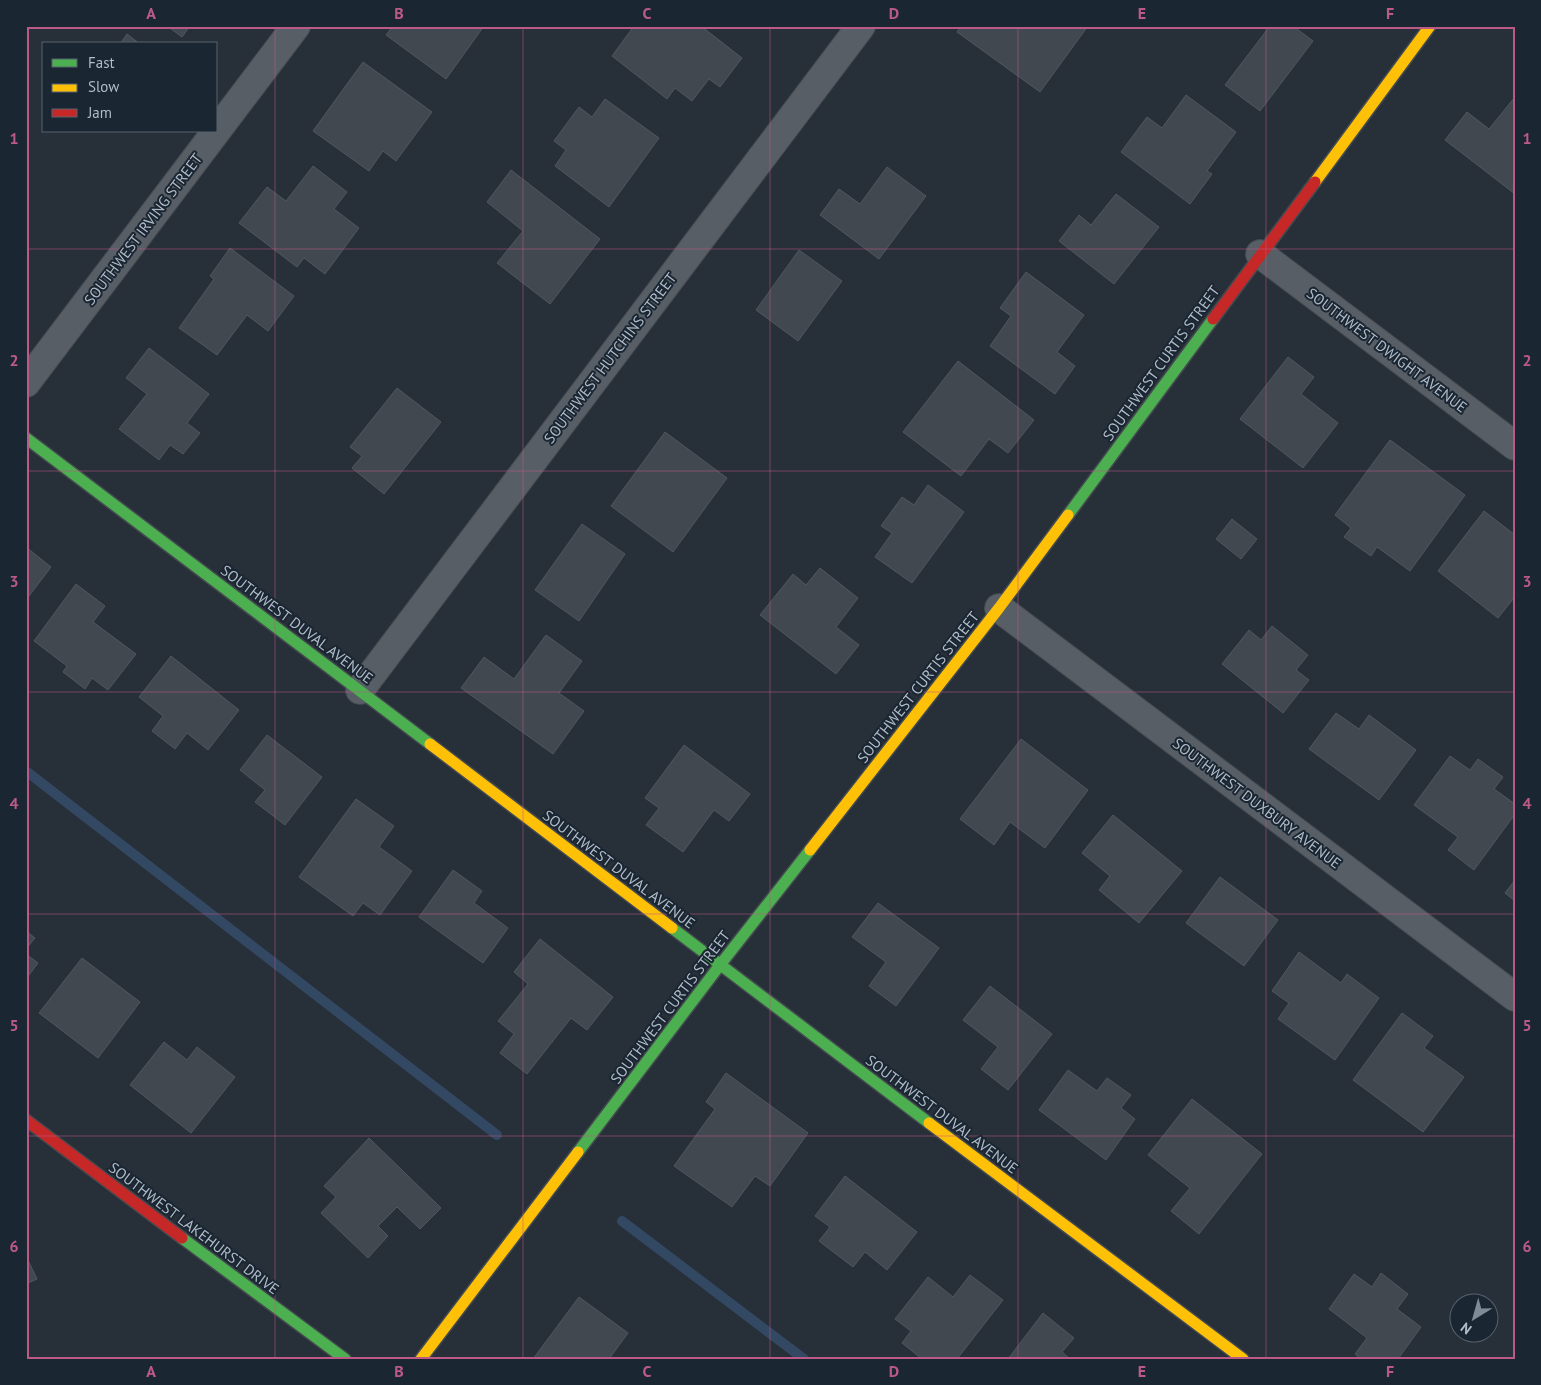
<svg xmlns="http://www.w3.org/2000/svg" width="1541" height="1385" viewBox="0 0 1541 1385" font-family="'PT Sans',sans-serif">
<rect width="100%" height="100%" fill="#272f38"/>
<g fill="none" stroke-linecap="round" stroke-linejoin="round">
<path stroke="#334862" stroke-width="10" d="M26,771L497,1135
M622,1221L804,1359"/>
</g>
<path fill="#414850" stroke="#50575f" d="M167,26H190L182,37Z
M393,26H484L446,79L386,35Z
M634,26H701L742,58L720,87L709,79L692,101L675,88L667,99L612,56Z
M961,26H1088L1040,92L957,32Z
M1270,26H1293L1313,41L1260,111L1225,85Z
M127,34L140,44H120Z
M363,62L432,112L396,161L383,151L369,171L313,131Z
M1186,95L1236,132L1207,171L1212,174L1190,204L1121,152L1147,117L1162,128Z
M1515,97V194L1445,140L1467,112L1489,129Z
M605,99L659,138L609,207L555,166L566,150L554,141L579,107L592,117Z
M313,166L347,192L334,209L359,228L325,274L304,258L297,267L239,223L267,187L286,201Z
M887,167L926,196L879,259L820,215L839,189L860,204Z
M511,170L600,239L550,304L497,263L523,231L487,202Z
M1116,194L1159,227L1114,284L1059,241L1079,215L1091,225Z
M230,248L294,296L268,331L247,315L217,355L179,328L214,279L210,276Z
M799,250L842,281L798,341L756,310Z
M1026,272L1084,315L1057,352L1075,366L1055,394L990,346L1011,316L1000,308Z
M149,348L209,394L187,423L200,433L183,454L170,445L159,460L119,429L147,394L126,378Z
M1288,357L1314,377L1301,394L1338,423L1303,468L1240,419Z
M958,361L1034,420L1008,453L989,439L961,476L903,432Z
M397,388L441,422L384,494L352,468L362,456L350,447Z
M665,432L727,478L673,552L611,506Z
M1390,440L1465,495L1410,571L1377,547L1371,556L1344,537L1351,528L1335,515Z
M928,485L964,512L912,583L875,557L892,533L881,526L902,497L914,505Z
M1484,511L1515,535V600L1513,599L1498,618L1438,571Z
M1232,519L1257,539L1241,559L1216,539Z
M582,524L625,554L579,621L535,590Z
M26,547L51,567L26,600Z
M820,568L858,598L836,627L859,645L836,674L760,615L793,574L806,585Z
M76,584L105,606L93,622L136,654L108,690L92,678L85,689L63,672L67,666L34,641Z
M1272,626L1308,655L1296,670L1309,680L1283,713L1222,664L1249,630L1261,640Z
M546,635L582,661L559,693L584,711L553,754L461,688L484,657L514,679Z
M171,656L239,710L208,750L187,733L175,749L152,731L163,716L139,697Z
M1336,713L1359,729L1369,715L1416,750L1379,800L1309,749Z
M267,735L322,777L285,825L255,802L265,790L240,770Z
M1021,739L1088,790L1045,848L1010,822L994,845L960,819Z
M684,745L750,794L729,821L714,810L683,852L646,825L659,808L645,798Z
M1450,756L1470,770L1478,759L1503,777L1494,789L1515,804V814L1474,870L1448,850L1458,837L1414,805Z
M356,799L394,826L379,847L412,871L380,915L363,903L353,916L299,877Z
M1113,815L1182,871L1139,923L1099,890L1110,876L1082,853Z
M453,870L482,891L474,903L508,928L483,963L419,917Z
M1220,877L1278,920L1244,966L1186,923Z
M1515,880V901L1505,893Z
M878,903L939,948L896,1006L869,986L886,962L852,937Z
M26,931L35,938L26,949Z
M540,939L613,997L587,1030L571,1018L527,1074L500,1053L514,1034L498,1021L528,984L514,972Z
M1299,952L1341,983L1347,974L1379,998L1335,1060L1278,1019L1289,1003L1272,991Z
M26,954L38,963L26,979Z
M82,958L140,1002L98,1058L39,1013Z
M990,986L1052,1034L1008,1090L981,1069L998,1047L963,1020Z
M1402,1013L1433,1036L1424,1048L1464,1077L1423,1132L1353,1080Z
M164,1042L187,1060L197,1047L235,1077L191,1133L130,1085Z
M1068,1070L1097,1091L1107,1078L1131,1095L1121,1108L1135,1119L1106,1160L1039,1110Z
M726,1073L808,1133L770,1186L755,1176L732,1207L674,1166L715,1109L706,1102Z
M1192,1099L1262,1154L1199,1234L1171,1211L1190,1188L1148,1155Z
M369,1138L441,1208L420,1229L397,1207L378,1226L388,1236L368,1258L321,1213L336,1197L324,1186Z
M845,1176L917,1232L887,1270L865,1252L853,1267L819,1241L830,1227L815,1216Z
M26,1256L37,1279L26,1284Z
M1381,1273L1408,1294L1397,1309L1421,1327L1398,1359H1361L1355,1354L1367,1338L1329,1309L1354,1274L1372,1287Z
M970,1275L1003,1300L957,1359H922L902,1343L911,1331L895,1319L928,1277L953,1297Z
M579,1297L628,1333L609,1359H533Z
M1043,1313L1074,1338L1062,1352L1070,1359H1008Z"/>
<g fill="none" stroke-linecap="round" stroke-linejoin="round">
<defs>
<path id="street" d="M1260,254L1515,446
M26,383L296,26
M999,608L1515,997
M360,690L861,26"/>
<path id="fast" d="M26,438L430,744
M1068,515L1213,319
M672,928L929,1123
M578,1152L720,965L810,850
M182,1238L345,1359"/>
<path id="slow" d="M1315,182L1430,26
M430,744L672,928
M810,850L999,608L1068,515
M929,1123L1243,1359
M421,1359L578,1152"/>
<path id="jam" d="M1213,319L1315,182
M26,1120L182,1238"/>
</defs>
<use href="#street" stroke="#444a50" stroke-width="30"/>
<use href="#fast" stroke="#444a50" stroke-width="14"/>
<use href="#slow" stroke="#444a50" stroke-width="14"/>
<use href="#jam" stroke="#444a50" stroke-width="14"/>
<use href="#street" stroke="#585e65" stroke-width="28"/>
<use href="#fast" stroke="#4caf50" stroke-width="11"/>
<use href="#slow" stroke="#ffc107" stroke-width="11"/>
<use href="#jam" stroke="#c62828" stroke-width="11"/>
</g>
<path fill="none" stroke="#bb5a87" stroke-width="1" stroke-opacity="0.55" d="M275,26V1359M523,26V1359M770,26V1359M1018,26V1359M1266,26V1359M26,249H1515M26,471H1515M26,692H1515M26,914H1515M26,1136H1515"/>
<g text-anchor="middle" dominant-baseline="central" stroke-width="4" stroke-linejoin="round" paint-order="stroke">
<g font-size="15" fill="#b1bcc9" stroke="#1b2633">
<text transform="translate(143 229) rotate(-53)">SOUTHWEST IRVING STREET</text>
<text transform="translate(1387 350) rotate(37)">SOUTHWEST DWIGHT AVENUE</text>
<text transform="translate(610 358) rotate(-53)">SOUTHWEST HUTCHINS STREET</text>
<text transform="translate(1161 363) rotate(-54)">SOUTHWEST CURTIS STREET</text>
<text transform="translate(297 624) rotate(37)">SOUTHWEST DUVAL AVENUE</text>
<text transform="translate(918 687) rotate(-52)">SOUTHWEST CURTIS STREET</text>
<text transform="translate(1257 803) rotate(37)">SOUTHWEST DUXBURY AVENUE</text>
<text transform="translate(619 869) rotate(37)">SOUTHWEST DUVAL AVENUE</text>
<text transform="translate(670 1007) rotate(-53)">SOUTHWEST CURTIS STREET</text>
<text transform="translate(942 1114) rotate(37)">SOUTHWEST DUVAL AVENUE</text>
<text transform="translate(194 1228) rotate(37)">SOUTHWEST LAKEHURST DRIVE</text>
</g>
</g>
<rect width="1541" height="1385" fill="none" stroke="#1b2633" stroke-width="55"/>
<rect x="42" y="42" width="175" height="90" fill="#1b2633" stroke="#57626f"/>
<rect x="52" y="59" width="25" height="8" fill="#4caf50" stroke="#57626f"/>
<text x="88" y="68" font-size="15" fill="#b1bcc9">Fast</text>
<rect x="52" y="84" width="25" height="8" fill="#ffc107" stroke="#57626f"/>
<text x="88" y="92" font-size="15" fill="#b1bcc9">Slow</text>
<rect x="52" y="109" width="25" height="8" fill="#c62828" stroke="#57626f"/>
<text x="88" y="118" font-size="15" fill="#b1bcc9">Jam</text>
<g transform="translate(1474 1318) rotate(217)"><circle r="24" fill="#1b2633" stroke="#57626f"/>
<path d="M0-4L9 19L0 12L-9 19Z" fill="#818b96"/>
<text y="-8" font-size="14" font-weight="bold" text-anchor="middle" fill="#b1bcc9">N</text>
</g>
<rect x="28" y="28" width="1486" height="1330" fill="none" stroke="#bb5a87" stroke-width="2"/>
<g font-size="16" text-anchor="middle" font-weight="bold" fill="#bb5a87">
<text x="151" y="19">A</text>
<text x="399" y="19">B</text>
<text x="647" y="19">C</text>
<text x="894" y="19">D</text>
<text x="1142" y="19">E</text>
<text x="1390" y="19">F</text>
<text x="14" y="144">1</text>
<text x="1527" y="144">1</text>
<text x="14" y="366">2</text>
<text x="1527" y="366">2</text>
<text x="14" y="587">3</text>
<text x="1527" y="587">3</text>
<text x="14" y="809">4</text>
<text x="1527" y="809">4</text>
<text x="14" y="1031">5</text>
<text x="1527" y="1031">5</text>
<text x="14" y="1252">6</text>
<text x="1527" y="1252">6</text>
<text x="151" y="1377">A</text>
<text x="399" y="1377">B</text>
<text x="647" y="1377">C</text>
<text x="894" y="1377">D</text>
<text x="1142" y="1377">E</text>
<text x="1390" y="1377">F</text>
</g>
</svg>
